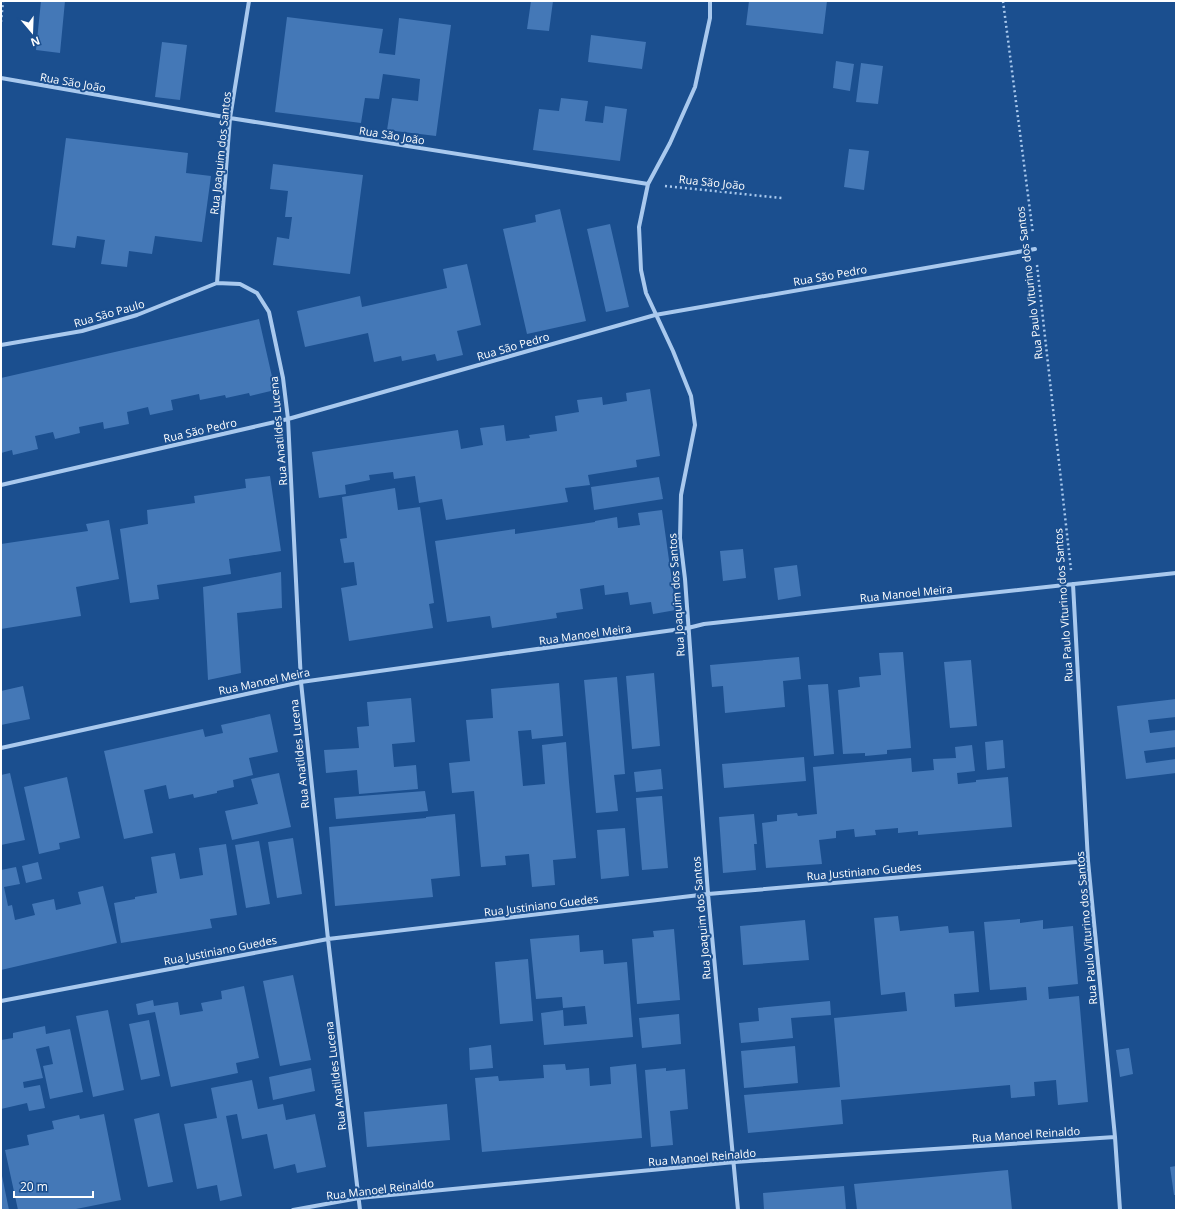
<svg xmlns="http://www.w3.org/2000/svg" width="1177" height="1211" viewBox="0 0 1177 1211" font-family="'Open Sans',sans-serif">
<rect width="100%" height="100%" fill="#1b4f8f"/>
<path fill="#4478b7" d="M41,1H65L60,53L36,50Z
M531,1H553L549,31L527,29Z
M749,1H827L823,34L746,25Z
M287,17L383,29L379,53L395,55L399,18L451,25L436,136L387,130L392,98L418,101L420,79L383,74L379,99L365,98L361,123L275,112Z
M591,35L646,42L642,69L588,62Z
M162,42L187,45L180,100L155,97Z
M836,61L854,64L850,91L833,88Z
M861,63L883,66L878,104L856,102Z
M561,98L588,101L585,121L603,123L605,106L627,109L620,161L533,150L539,109L559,111Z
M66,138L188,153L186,173L211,176L202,242L155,236L152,254L129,251L127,267L101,264L105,240L77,236L75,248L52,245Z
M849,149L869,151L864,190L844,187Z
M273,164L363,175L350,274L273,265L277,237L289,239L292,217H285L288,191L270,189Z
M560,209L586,321L527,334L503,229L536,222L535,215Z
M610,224L629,307L606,312L587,229Z
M467,264L481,325L457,331L463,355L437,361L435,354L402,361L401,356L374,362L368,333L305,347L297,311L360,296L362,307L447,288L443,269Z
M259,319L275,390L250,396L249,393L226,398L225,395L200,400L199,394L171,400L173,410L150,415L148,407L127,412L129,424L104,429L103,422L79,427L80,433L55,439L53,432L35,436L38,449L13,455L12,450L1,453V378Z
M650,389L660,456L636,460L637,467L588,475L590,485L565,488L568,502L446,520L442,499L419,503L415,476L394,479L393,472L369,475L370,480L345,485L346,494L319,498L312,452L458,430L461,449L483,445L480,428L504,425L506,441L530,438L529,435L557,431L555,416L579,412L577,400L602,397L603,405L627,401L626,393Z
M270,476L281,551L229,559L231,574L157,585L159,599L130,603L120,529L148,524L147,510L195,503L194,496L246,488L245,479Z
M659,477L663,499L594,510L591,487Z
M395,488L398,510L420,507L434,603L429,604L433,628L349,641L341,588L357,585L354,562L344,563L340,539L347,538L342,497Z
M662,510L676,610L653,614L651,602L630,605L628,592L605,595L604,585L580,589L583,609L556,613L557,618L492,628L490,616L447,622L435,541L515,529V534L595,522V521L617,517L618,528L640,525L638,513Z
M109,520L119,579L76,587L81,616L1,629V544L88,531L86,524Z
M743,549L746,578L723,581L720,551Z
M797,565L801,596L778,600L774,568Z
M281,572L282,608L237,613L241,673L208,680L203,587Z
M903,652L911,748L887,750V754L865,756V753L843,754L838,690L860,687L859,677L881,675L879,653Z
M799,657L801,679L783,681L785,707L725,713L723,686L712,687L710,665Z
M971,660L977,726L950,728L944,662Z
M654,673L660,746L632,749L626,676Z
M617,677L625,774L614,775L618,811L596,813L584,680Z
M559,683L563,736L532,739L531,730L518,731L523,786L545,784L542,745L566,742L569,782L554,784L569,782L576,858L553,860L555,885L532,887L529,854L505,856L506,865L481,867L474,791L452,793L449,763L470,761L466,720L493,718L491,689Z
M828,684L834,754L814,756L808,685Z
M23,686L30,719L1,725V691Z
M411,698L415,742L392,744L394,767L416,765L418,789L359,794L357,770L326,773L324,750L359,748L357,727L369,726L367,702Z
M1176,699V717L1148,720L1150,733L1176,730V747L1144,751L1146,763L1176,759V773L1126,779L1117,706Z
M270,714L278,752L249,758L253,775L233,780L234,787L217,791V793L194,798L193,794L169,799L166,785L144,790L153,833L124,839L104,751L203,729L205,737L223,733L221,725Z
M1003,740L1005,768L987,770L985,742Z
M972,745L975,771L957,773L958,784L976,782V780L1008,777L1012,827L918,835V831L898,833V828L875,830L876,835L855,837L854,829L836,831V838L819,840L822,864L766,868L762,823L777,821V815L797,813L798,816L817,814L813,767L911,758L912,772L934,770L933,759L956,758L955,747Z
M804,757L806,781L724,788L722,764Z
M661,769L663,789L636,792L634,772Z
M10,773L25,840L1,845V775Z
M279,773L291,827L232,840L225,811L258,804L251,779Z
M67,777L80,838L59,843L60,849L39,854L24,787Z
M425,791L428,811L336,819L334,798Z
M662,796L668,868L642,870L636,798Z
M455,814L460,876L431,879L433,897L335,906L329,827L426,818V817Z
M754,814L757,844H754L756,870L723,873L719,817Z
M625,828L629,876L601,879L597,830Z
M293,838L302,894L277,898L268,842Z
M259,841L270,904L246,908L235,845Z
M226,844L237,915L210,919L212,928L121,943L114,903L135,899V897L157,893L151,857L175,853L180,879L203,875L199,848Z
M38,862L42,879L26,883L22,866Z
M16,867L20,884L4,887L8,906L12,905L15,920L35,915L32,904L54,899L56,910L81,904L78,892L103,886L117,943L1,970V870Z
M898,916L900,931L948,926L949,933L974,931L979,992L954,994L955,1007L1027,1000L1026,987L990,990L984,922L1020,919V923L1043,920V929L1073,926L1078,984L1048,987L1049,999L1079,996L1088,1102L1058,1105L1056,1080L1034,1082L1035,1096L1011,1098L1010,1085L841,1100L843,1124L748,1133L744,1095L840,1087L834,1018L907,1011L905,992L881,995L874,918Z
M805,920L809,960L743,965L740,926Z
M674,929L680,1000L637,1004L632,939L654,937L653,931Z
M579,935L580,952L603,950L604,964L627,962L633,1037L544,1045L541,1013L563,1010L564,1026L587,1024L585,1006L563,1008L562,997L536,999L530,939Z
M528,959L533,1021L500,1024L495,962Z
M293,975L311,1060L280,1066L263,981Z
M244,986L259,1058L236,1063L238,1073L171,1087L155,1012L138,1015L136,1004L153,1000L154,1006L178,1002L180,1015L203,1011L201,1003L222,999L221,991Z
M830,1001L831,1015L791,1018L793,1038L741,1043L739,1023L759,1021L758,1008Z
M108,1010L124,1090L93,1097L76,1016Z
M679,1014L681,1044L642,1048L639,1018Z
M149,1020L160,1076L141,1080L129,1024Z
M45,1026L46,1034L70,1029L83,1092L50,1099L43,1066L53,1064L49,1046L36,1049L43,1078L23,1082L24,1088L40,1085L45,1108L29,1111L27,1103L1,1109V1040L13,1038V1033Z
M491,1045L493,1068L470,1070L469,1048Z
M795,1046L798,1083L744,1088L741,1051Z
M1129,1048L1133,1074L1120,1077L1116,1050Z
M565,1064L566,1070L589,1068L590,1086L611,1084L610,1067L636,1064L642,1138L482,1152L475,1078L498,1076L499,1081L544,1078L543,1065Z
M311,1068L315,1091L273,1100L269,1077Z
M666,1068V1071L685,1069L688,1109L670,1111L673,1145L651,1147L645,1070Z
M252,1080L258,1109L283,1104L286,1120L315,1114L326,1167L297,1173L295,1164L274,1169L267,1134L242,1139L237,1114L226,1116L242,1196L220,1201L217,1185L197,1189L184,1124L217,1118L211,1088Z
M447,1104L450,1140L367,1147L364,1112Z
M159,1113L173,1182L148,1187L134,1119Z
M104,1114L121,1200L71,1210H18L5,1150L29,1145L27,1135L54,1129L52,1121L79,1115L80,1119Z
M1176,1166V1195H1174L1170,1167Z
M1008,1170L1012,1210H857L854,1184Z
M1,1176H2L9,1210H1Z
M844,1186L846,1210H764L763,1193Z"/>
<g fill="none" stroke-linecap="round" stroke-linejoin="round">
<path stroke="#a9c9ee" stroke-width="2.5" stroke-dasharray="2 3" stroke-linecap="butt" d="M1003,1L1033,234
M1,22L3,1
M665,186L782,198
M1037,265L1071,570"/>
<path stroke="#a9c9ee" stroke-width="4" d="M710,1V18L695,87L670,143L648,184L639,227L641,270L646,293L673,351L691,396L695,425L681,495L680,538L685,579L708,894L738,1210
M1,78L230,118L648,184
M217,283L230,118L249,1
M1,345L82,331L137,315L217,283L240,284L257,293L269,312L283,378L288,419L301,682L328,939L360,1210
M1,485L288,419L655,315L1035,249
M1073,584L1088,861L1115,1137L1120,1210
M1,748L301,682L688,628L704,624L1176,573
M1,1001L328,939L708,894L1088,861
M293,1210L359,1198L735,1162L1115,1137"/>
</g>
<g text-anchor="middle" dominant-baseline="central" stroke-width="4" stroke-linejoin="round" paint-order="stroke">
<g font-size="11" fill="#fff" stroke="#1b4f8f">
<text transform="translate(73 82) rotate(10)">Rua São João</text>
<text transform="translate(392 135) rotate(9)">Rua São João</text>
<text transform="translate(220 153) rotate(-84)">Rua Joaquim dos Santos</text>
<text transform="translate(712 182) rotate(6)">Rua São João</text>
<text transform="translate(830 275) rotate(-10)">Rua São Pedro</text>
<text transform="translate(1029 283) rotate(-97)">Rua Paulo Viturino dos Santos</text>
<text transform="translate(109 313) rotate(-16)">Rua São Paulo</text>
<text transform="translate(513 346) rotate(-16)">Rua São Pedro</text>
<text transform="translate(200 430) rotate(-13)">Rua São Pedro</text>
<text transform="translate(278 431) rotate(-95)">Rua Anatildes Lucena</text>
<text transform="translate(906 593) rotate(-6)">Rua Manoel Meira</text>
<text transform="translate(676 595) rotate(-94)">Rua Joaquim dos Santos</text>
<text transform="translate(1063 605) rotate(-94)">Rua Paulo Viturino dos Santos</text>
<text transform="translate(585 634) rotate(-8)">Rua Manoel Meira</text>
<text transform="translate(264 681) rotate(-12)">Rua Manoel Meira</text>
<text transform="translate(299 754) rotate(-96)">Rua Anatildes Lucena</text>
<text transform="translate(864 871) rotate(-5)">Rua Justiniano Guedes</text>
<text transform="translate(541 905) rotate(-7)">Rua Justiniano Guedes</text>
<text transform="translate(701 918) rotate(-95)">Rua Joaquim dos Santos</text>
<text transform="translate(1086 928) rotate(-95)">Rua Paulo Viturino dos Santos</text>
<text transform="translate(220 950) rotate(-11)">Rua Justiniano Guedes</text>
<text transform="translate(335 1076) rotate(-97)">Rua Anatildes Lucena</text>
<text transform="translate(1026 1134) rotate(-4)">Rua Manoel Reinaldo</text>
<text transform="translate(702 1157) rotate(-5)">Rua Manoel Reinaldo</text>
<text transform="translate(380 1189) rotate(-7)">Rua Manoel Reinaldo</text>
</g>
</g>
<rect width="1177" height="1211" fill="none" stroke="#ffffff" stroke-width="4"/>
<g transform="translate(32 32) rotate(161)" stroke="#1b4f8f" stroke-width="3" paint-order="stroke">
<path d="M0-3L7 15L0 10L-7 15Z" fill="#ffffff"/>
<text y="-6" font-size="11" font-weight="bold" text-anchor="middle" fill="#ffffff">N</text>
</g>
<path d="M14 1191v6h79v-6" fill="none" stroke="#ffffff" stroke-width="2"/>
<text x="20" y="1191" font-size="12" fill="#ffffff" stroke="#1b4f8f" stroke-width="3" paint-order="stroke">20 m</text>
</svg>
